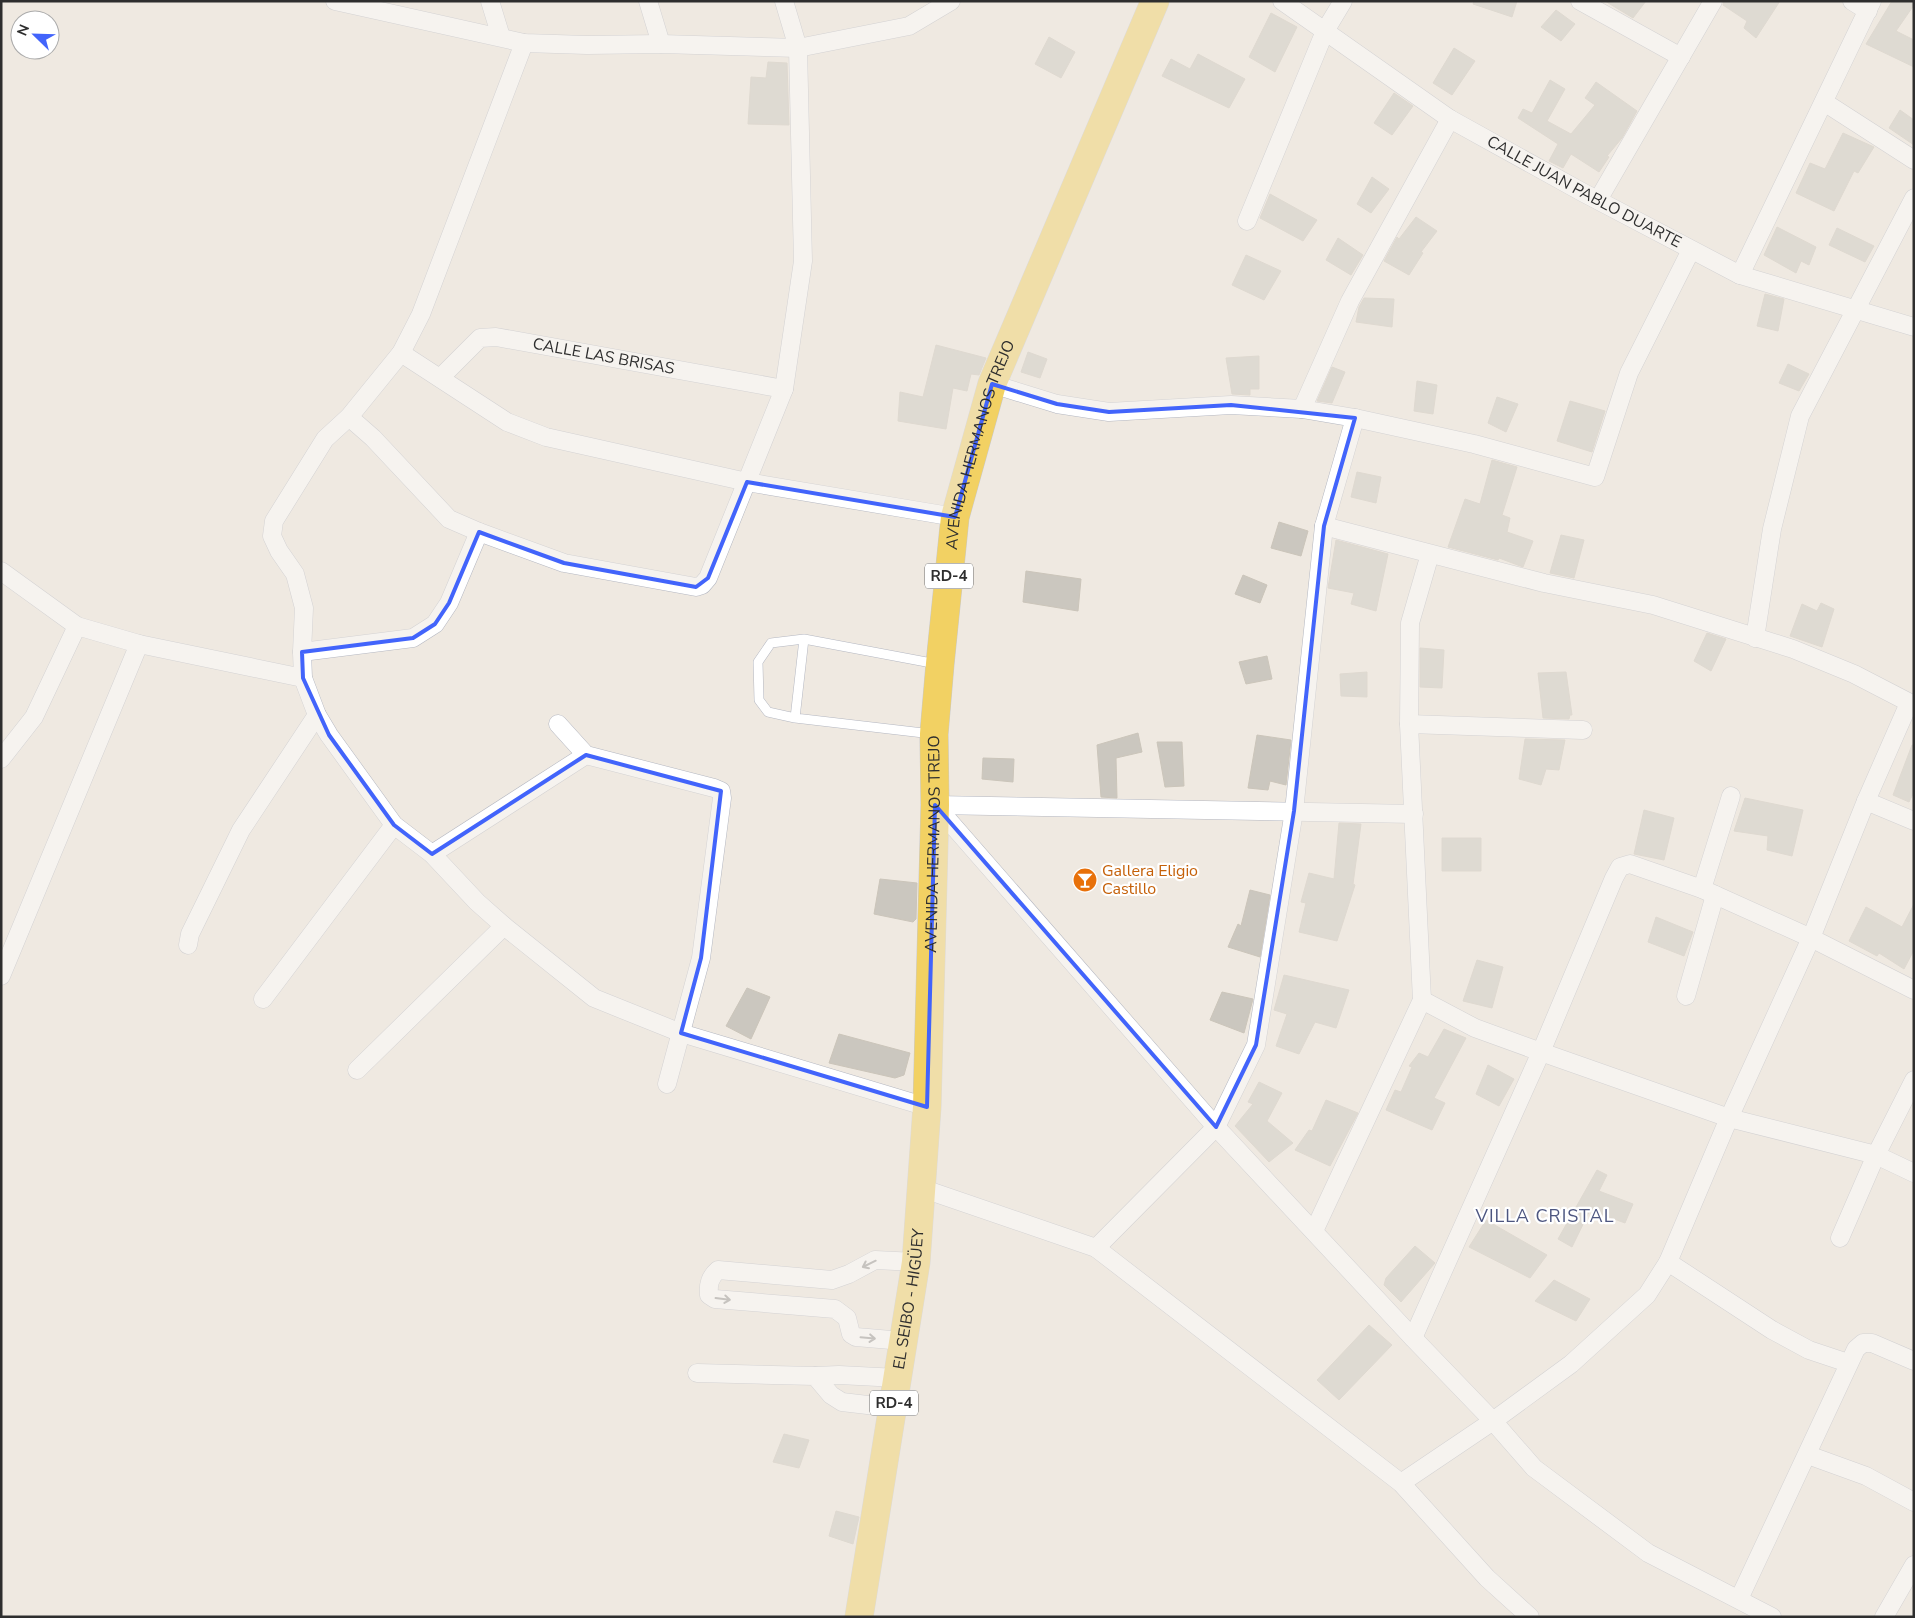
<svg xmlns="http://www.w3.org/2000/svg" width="1915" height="1618" viewBox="0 0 1915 1618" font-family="'Nunito Sans',sans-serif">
<rect width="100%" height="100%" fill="#efe9e1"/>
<path fill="#cbc7bf" stroke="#cbc5ba" d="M1474,1H1517L1512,17L1473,4Z
M1605,1H1646L1633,18Z
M1724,1H1780L1756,38L1744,28L1747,21L1723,5Z
M1892,1H1914V5L1896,31L1914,40V67L1866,44Z
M1556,10L1575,24L1561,41L1541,27Z
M1271,13L1297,27L1275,72L1249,57Z
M1049,37L1075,52L1061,78L1035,64Z
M1454,48L1475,61L1452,95L1433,83Z
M1198,54L1245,79L1229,108L1162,76L1171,59L1190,69Z
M768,62L787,63L789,125L748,124L751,77L766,78Z
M1550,80L1565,89L1547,121L1571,134L1595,105L1585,98L1596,82L1637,111L1622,138L1607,156L1609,157L1599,172L1571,154L1563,168L1549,161L1558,144L1518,118L1523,109L1532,113Z
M1394,93L1413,106L1392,135L1374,123Z
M1900,110L1914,120V145L1889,128Z
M1843,133L1874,147L1858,173L1854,171L1834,211L1796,193L1810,163L1825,169Z
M1372,177L1389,189L1371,213L1357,204Z
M1270,194L1317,220L1303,241L1260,218Z
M1416,217L1437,231L1421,252L1423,253L1409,275L1384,261L1397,237L1399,239Z
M1777,227L1816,247L1809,265L1801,261L1796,273L1764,255Z
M1837,228L1874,246L1865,262L1829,245Z
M1338,238L1363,255L1351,275L1326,260Z
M1246,255L1281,271L1264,300L1232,285Z
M1765,294L1784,299L1778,331L1757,326Z
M1364,298L1394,299L1392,327L1356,322L1359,307Z
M936,345L986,358L979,375L971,374L967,391L953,388L946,429L898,421L900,392L923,397Z
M1028,352L1047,359L1040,378L1021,372Z
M1259,356V389H1250V395L1232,394L1226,358Z
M1788,364L1809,374L1799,391L1779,383Z
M1332,367L1345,372L1332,403L1317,401Z
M1417,381L1437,385L1433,414L1414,411Z
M1497,397L1518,404L1506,432L1488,423Z
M1570,401L1605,411L1592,452L1557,441Z
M1492,460L1517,467L1502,515L1510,518L1507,532L1533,541L1523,567L1499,558L1498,560L1448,547L1465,499L1480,504Z
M1357,472L1381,477L1376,503L1351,497Z
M1279,522L1308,531L1301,556L1271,548Z
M1561,535L1584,540L1574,578L1550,573Z
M1336,540L1388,554L1376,611L1351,604L1354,593L1328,588Z
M1026,571L1081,579L1078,611L1023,602Z
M1243,575L1267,585L1260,603L1235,594Z
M1821,603L1834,609L1822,647L1790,636L1802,604L1817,611Z
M1707,633L1726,639L1711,671L1694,661Z
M1420,648L1444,650L1442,688L1420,687Z
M1267,656L1272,679L1246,684L1239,662Z
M1367,672V697L1341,696L1340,674Z
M1566,672L1572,715H1570L1569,719L1543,718L1538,673Z
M1138,733L1142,752L1116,758L1117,798L1101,797L1097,745Z
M1257,735L1291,740L1286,785L1270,781L1268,790L1248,788Z
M1525,739L1565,740L1559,770L1546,769L1541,785L1519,779Z
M1157,742H1182L1184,786L1165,787Z
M1912,745H1914V792L1909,802L1893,795Z
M983,758L1014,759L1013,782L982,779Z
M1745,798L1803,810L1792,856L1767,850L1768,836L1734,831Z
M1644,810L1674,818L1664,860L1634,854Z
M1339,823L1361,824L1353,884L1355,885L1337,941L1299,932L1306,903L1301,902L1309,873L1334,879Z
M1442,838H1481V871H1442Z
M880,879L917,883L916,919L913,922L874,914Z
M1250,890L1270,895L1260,957L1228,947L1238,924L1241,926Z
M1914,904V950L1904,969L1879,953L1877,956L1849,941L1866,907L1902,927Z
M1656,917L1693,932L1684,956L1648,942Z
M1477,960L1503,967L1492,1008L1463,1001Z
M1284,975L1349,990L1336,1028L1315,1022L1299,1054L1276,1046L1287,1014L1274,1010Z
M747,988L770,997L751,1039L726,1026Z
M1222,992L1253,999L1244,1033L1210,1020Z
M1444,1029L1466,1038L1434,1098L1445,1103L1432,1130L1386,1110L1395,1090L1401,1092L1412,1067L1409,1066L1419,1053L1428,1057Z
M839,1034L910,1053L904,1075L895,1078L829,1063Z
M1488,1065L1514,1079L1499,1106L1476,1094Z
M1259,1082L1282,1093L1267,1121L1293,1143L1269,1162L1235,1126L1253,1104L1248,1102Z
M1326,1100L1358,1113L1330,1166L1295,1150L1309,1130L1312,1131Z
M1597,1170L1607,1175L1599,1191L1633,1204L1625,1223L1590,1210L1572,1247L1558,1239Z
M1486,1220L1547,1255L1530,1278L1469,1247Z
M1415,1246L1435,1263L1401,1302L1384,1285L1386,1278Z
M1554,1280L1590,1299L1576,1321L1535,1301Z
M1369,1325L1392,1345L1339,1400L1317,1380Z
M784,1434L809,1440L799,1468L773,1462Z
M836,1511L859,1517L853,1544L829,1536Z"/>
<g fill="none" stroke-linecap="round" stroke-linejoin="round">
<defs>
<path id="lane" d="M795,718L804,639
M932,734L795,718L768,712L759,700L758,662L771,643L804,639L937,664"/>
<g id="street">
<path d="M335,1L524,43L587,45L661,44L798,48L909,26L951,1"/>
<path d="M490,1L501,37"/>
<path d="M648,1L661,44"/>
<path id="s1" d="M1282,1L1450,119L1582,192L1740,275L1914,327"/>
<path d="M1580,1L1681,57"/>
<path d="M1852,1L1868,11"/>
<path d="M524,43L421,314L401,353L349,417L325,439L274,521L272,536L279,551L295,574L304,608L302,652L303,678L317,715L329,735L394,825L432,854L477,902L504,926L594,998L681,1033L927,1107"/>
<path d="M1824,102L1914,160"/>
<path d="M1598,200L1713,1"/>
<path d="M1247,221L1325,31L1343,1"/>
<path d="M1740,275L1872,1"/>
<path d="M401,353L507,422L546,437L747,482L955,517"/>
<path id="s2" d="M440,378L480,338L496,337L784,389"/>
<path d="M992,384L1057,404L1109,412L1231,405L1302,409L1355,418L1474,444L1595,477L1629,373L1691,250"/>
<path d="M1302,409L1350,301L1450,119"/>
<path d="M349,417L373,438L449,519L479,532L564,563L696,587L702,585L708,578L784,389L803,261L798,48L784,1"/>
<path d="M1324,526L1544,583L1653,605L1793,649L1854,674L1914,705"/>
<path d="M1,571L77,626L139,644L303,678"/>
<path d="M1755,638L1772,529L1800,416L1914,198"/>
<path d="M302,652L413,638L435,624L449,603L479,532"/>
<path d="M558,724L586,755L714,788L721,791L722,798L701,958L667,1084"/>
<path d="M1409,724L1583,730"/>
<path d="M1,759L34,717L77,626"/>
<path d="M1866,801L1914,821"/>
<path d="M935,805L1216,1127L1413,1338L1493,1421L1534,1468L1648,1553L1772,1617"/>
<path d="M935,805L1414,814"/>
<path d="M432,854L586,755"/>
<path d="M1702,889L1731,796"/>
<path d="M188,945L190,934L241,830L317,715"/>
<path d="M1,976L139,644"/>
<path d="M1686,996L1715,895"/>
<path d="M263,999L394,825"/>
<path d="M1422,1000L1475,1028L1541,1052L1729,1118L1876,1155L1914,1173"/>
<path d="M357,1070L504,926"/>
<path d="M921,1188L1096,1248L1401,1483L1487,1578L1530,1617"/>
<path d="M1314,1231L1422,1000L1409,724L1410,623L1430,554"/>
<path d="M1840,1238L1876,1155L1914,1080"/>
<path d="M1096,1248L1216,1127L1256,1045L1294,811L1324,526L1355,418"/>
<path d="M1668,1262L1772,1330L1809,1350L1848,1363"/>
<path d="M1413,1338L1541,1052L1614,878L1620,867L1630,864L1702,889L1811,938L1914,990"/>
<path d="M903,1341L856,1337L851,1334L847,1318L835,1309L715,1299L709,1295C708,1284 710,1277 718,1270L832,1280L849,1274L875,1260L916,1262"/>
<path d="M697,1373L815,1376L831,1395L842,1402L893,1408"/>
<path d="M815,1376L839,1375L898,1378"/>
<path d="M1808,1455L1866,1476L1914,1502"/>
<path d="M1401,1483L1493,1421L1571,1364L1647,1295L1668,1262L1729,1118L1811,938L1866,801L1909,703"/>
<path d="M1739,1599L1856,1349L1863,1343H1872L1914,1361"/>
<path d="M1884,1617L1914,1565"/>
</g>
<g id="primary">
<path id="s3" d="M859,1617L916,1262L927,1107L935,805L934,734L940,664L955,517L992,384L1155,1"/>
</g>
</defs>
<use href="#lane" stroke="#b4b7c1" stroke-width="10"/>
<use href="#street" stroke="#b4b7c1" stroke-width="19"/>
<use href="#primary" stroke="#c9c9c9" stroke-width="29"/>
<use href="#lane" stroke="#fff" stroke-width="9"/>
<use href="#street" stroke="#fff" stroke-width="18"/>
<use href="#primary" stroke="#f2d163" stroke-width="28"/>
</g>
<defs><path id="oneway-shaft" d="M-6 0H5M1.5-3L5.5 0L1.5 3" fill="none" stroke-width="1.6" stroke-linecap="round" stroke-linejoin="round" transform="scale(1.25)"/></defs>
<g stroke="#969696">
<use href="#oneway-shaft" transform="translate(869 1264) rotate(154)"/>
<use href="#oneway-shaft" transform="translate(723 1299) rotate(7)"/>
<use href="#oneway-shaft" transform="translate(868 1338) rotate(5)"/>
</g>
<path d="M0 0H1915V1618H0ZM992,384L1057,404L1109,412L1231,405L1355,418L1324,526L1294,811L1256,1045L1216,1127L935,805L927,1107L681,1033L701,958L721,791L586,755L432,854L394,825L329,735L303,678L302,652L413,638L435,624L449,603L479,532L564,563L696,587L708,578L747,482L955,517Z" fill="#efe9e1" fill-opacity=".55" fill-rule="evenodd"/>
<path fill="none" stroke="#4264fb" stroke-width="4" stroke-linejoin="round" d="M992,384L1057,404L1109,412L1231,405L1355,418L1324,526L1294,811L1256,1045L1216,1127L935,805L927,1107L681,1033L701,958L721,791L586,755L432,854L394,825L329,735L303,678L302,652L413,638L435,624L449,603L479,532L564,563L696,587L708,578L747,482L955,517Z"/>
<defs>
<symbol id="bar-disc" viewBox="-11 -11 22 22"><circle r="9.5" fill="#e8710a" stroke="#fff"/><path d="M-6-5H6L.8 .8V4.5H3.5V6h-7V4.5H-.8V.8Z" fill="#fff"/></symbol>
</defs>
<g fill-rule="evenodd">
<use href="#bar-disc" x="1071" y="866" width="28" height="28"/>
</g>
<g text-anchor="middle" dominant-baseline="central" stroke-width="4.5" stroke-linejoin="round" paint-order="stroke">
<g fill="#fff" stroke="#6d6d6d" stroke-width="1">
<rect x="925" y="563.5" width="48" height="25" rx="4"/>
<rect x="870" y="1390.5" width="48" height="25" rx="4"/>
</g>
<g font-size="15" font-weight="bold" fill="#2e2e2e">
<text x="949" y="576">RD-4</text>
<text x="894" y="1403">RD-4</text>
</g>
<g font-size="16" fill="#2e2e2e" stroke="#fff">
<text stroke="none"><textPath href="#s1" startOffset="358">CALLE JUAN PABLO DUARTE</textPath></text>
<text stroke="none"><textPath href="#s2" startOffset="182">CALLE LAS BRISAS</textPath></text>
<text stroke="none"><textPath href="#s3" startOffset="1182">AVENIDA HERMANOS TREJO</textPath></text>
<text stroke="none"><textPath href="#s3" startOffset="778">AVENIDA HERMANOS TREJO</textPath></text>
<text stroke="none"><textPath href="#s3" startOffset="322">EL SEIBO - HIGÜEY</textPath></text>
</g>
<g font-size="16" fill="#c56008" stroke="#fff" text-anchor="start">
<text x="1102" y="871">Gallera Eligio<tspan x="1102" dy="18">Castillo</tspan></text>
</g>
<g font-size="18" letter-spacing="1" fill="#4d5680" stroke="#fff">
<text x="1545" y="1216">VILLA CRISTAL</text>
</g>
</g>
<rect width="1915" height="1618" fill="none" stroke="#2e2e2e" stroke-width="5"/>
<g transform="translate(35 35) rotate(293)"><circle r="24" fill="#ffffff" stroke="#ababab"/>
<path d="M0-4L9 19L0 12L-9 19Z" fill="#4264fb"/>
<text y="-8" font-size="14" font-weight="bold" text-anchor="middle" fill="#2e2e2e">N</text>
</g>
</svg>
